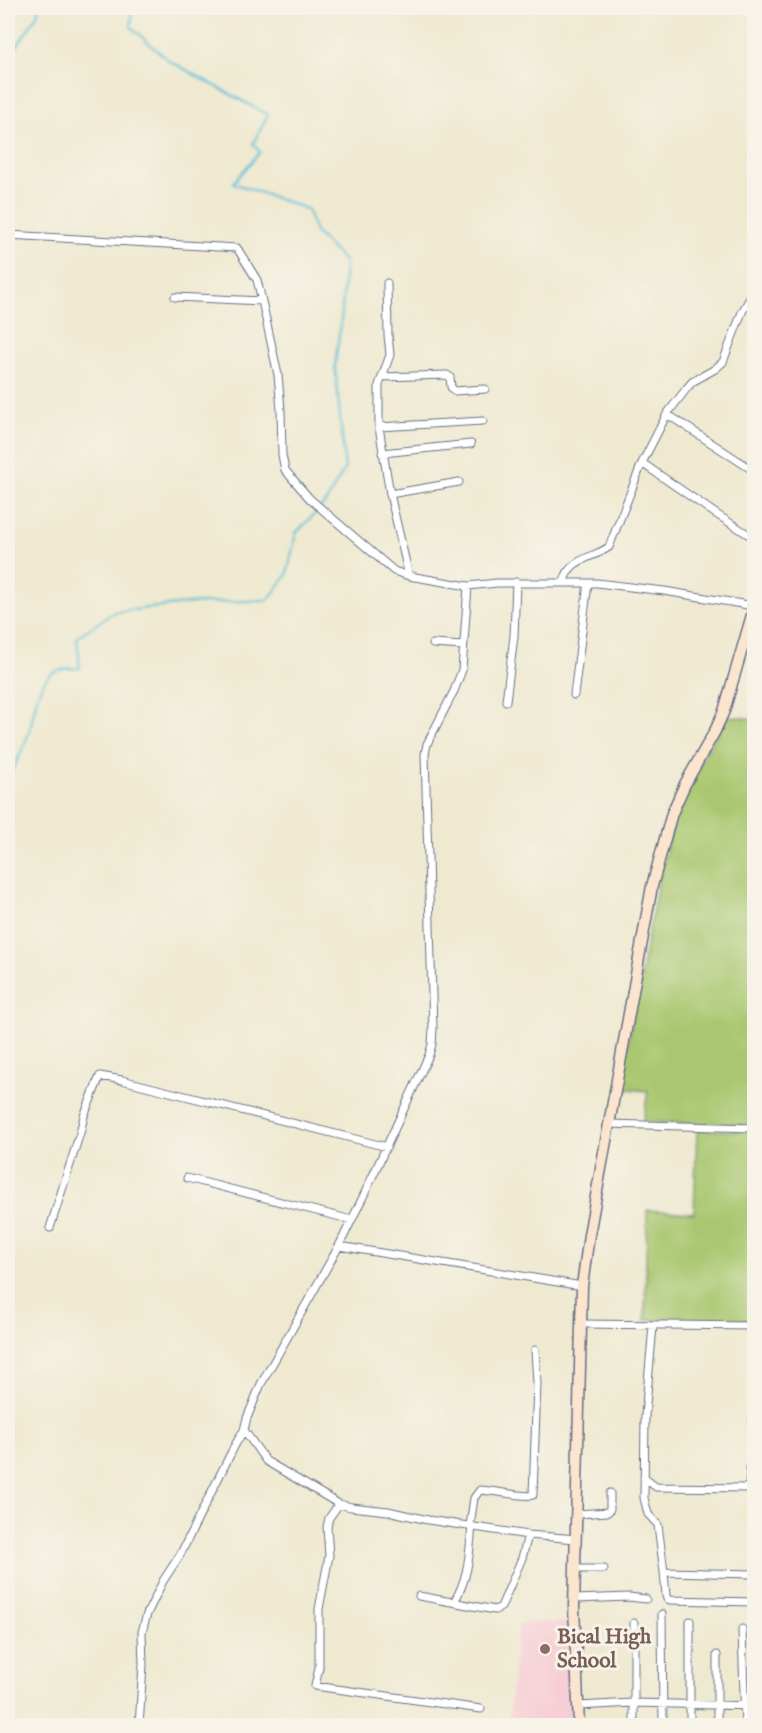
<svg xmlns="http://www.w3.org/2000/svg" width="762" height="1733" viewBox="0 0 762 1733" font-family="'IM FELL English',serif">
<rect width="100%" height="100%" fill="#f7f3e8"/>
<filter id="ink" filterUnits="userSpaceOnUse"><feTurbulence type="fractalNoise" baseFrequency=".0167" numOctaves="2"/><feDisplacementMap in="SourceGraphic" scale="12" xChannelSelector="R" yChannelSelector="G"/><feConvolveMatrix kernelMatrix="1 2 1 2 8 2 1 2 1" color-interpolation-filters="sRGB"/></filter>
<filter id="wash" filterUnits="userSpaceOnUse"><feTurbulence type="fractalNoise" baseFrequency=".008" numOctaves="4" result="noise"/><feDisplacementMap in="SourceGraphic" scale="24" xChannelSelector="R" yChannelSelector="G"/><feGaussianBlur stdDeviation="1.35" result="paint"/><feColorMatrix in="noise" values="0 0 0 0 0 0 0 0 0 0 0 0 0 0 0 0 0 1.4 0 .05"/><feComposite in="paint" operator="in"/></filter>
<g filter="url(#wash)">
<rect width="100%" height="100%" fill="#efe9d0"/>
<path fill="#f6cfd6" d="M574,1622L575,1725L508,1726L518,1623Z"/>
<path fill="#a9c76f" stroke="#627b66" stroke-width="1.5" d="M726,716L754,719V1125L643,1122L648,1091L620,1088L657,887L677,807Z
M697,1130L754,1131V1320H645L647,1210L694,1213Z"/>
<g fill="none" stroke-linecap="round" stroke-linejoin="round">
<path stroke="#58bed6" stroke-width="2" d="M8,60L36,17L39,8
M8,73L11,101L8,107
M8,780C16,763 25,746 30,728C35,712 35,693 46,679C54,668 67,669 80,668L77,637L114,612L186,604L268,600L287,575L296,533L326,502L345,468L335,366L342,311L345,262L315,232L307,209L233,183L260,152L253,144L268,115L168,60L131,27L132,14L135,8"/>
</g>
</g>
<g filter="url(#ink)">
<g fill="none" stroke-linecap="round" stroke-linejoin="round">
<defs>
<path id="street" d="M8,235L237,248L257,280L262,301L278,375L281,410L282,455L285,470L310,499L394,571L409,576L468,586L497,583H597L664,591L754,606
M387,283L388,335L390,355L379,385V427L390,494L409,576
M175,297L262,301
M382,377L447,375L450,377L451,387L454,391L485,389
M667,414L754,471
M379,427L483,421
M382,453L471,444
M642,463L667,414L687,388L692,382L715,369L723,362L742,312L754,291
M390,494L459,482
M564,582C569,558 592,559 609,547L642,463L716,514L754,538
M433,644L463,646
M574,695L588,583
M506,701L514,636L516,582
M609,1124L754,1128
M187,1178L352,1220
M50,1228L80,1133L84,1116L100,1076L122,1080L387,1147
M339,1246L582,1286
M581,1324L754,1326
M653,1326L645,1416L644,1498L648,1514L658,1525L664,1572L666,1596L667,1599L670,1600L754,1602
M244,1430L266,1461L339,1504L351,1507L388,1511L428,1520L528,1535L576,1539
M644,1478L656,1487L749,1488L754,1405
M339,1504L329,1518L327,1527L329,1556L319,1609V1668L315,1686L481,1709
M577,1514L608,1512L610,1509V1493
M470,1526L474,1498L480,1490C492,1490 526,1498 533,1495L537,1383L535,1350
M576,1569H604
M664,1572L754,1574
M419,1596L495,1610L501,1607L522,1558L528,1535
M575,1599L629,1597L646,1599
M454,1602C469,1577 469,1555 472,1526
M662,1614L663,1726
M690,1621V1726
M742,1629L745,1726
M717,1655V1726
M578,1706L634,1703L754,1706
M139,1726L143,1665L142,1632L147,1614L163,1581L180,1555L235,1445L244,1430L247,1418L261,1384L339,1246L362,1199L429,1055L432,1044L433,1029L425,754L427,744L454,691L462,670L468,586
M634,1726V1623"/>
<path id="secondary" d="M579,1726L574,1607L582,1286L589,1235L652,886L672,813L685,784L715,731L724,711L754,608"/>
</defs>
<use href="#street" stroke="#657086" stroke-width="9"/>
<use href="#secondary" stroke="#657086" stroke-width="13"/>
<use href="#street" stroke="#fff" stroke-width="7"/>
<use href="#secondary" stroke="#fce5cf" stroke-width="10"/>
</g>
</g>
<circle fill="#8d6e63" stroke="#f7f3e8" stroke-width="2" cx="545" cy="1649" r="6"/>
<g text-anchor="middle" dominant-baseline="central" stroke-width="6" stroke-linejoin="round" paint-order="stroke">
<g font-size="21" font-weight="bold" fill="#785e54" stroke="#f7f3e8" text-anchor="start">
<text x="557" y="1637">Bical High<tspan x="557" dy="24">School</tspan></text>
</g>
</g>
<rect width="762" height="1733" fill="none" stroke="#f7f3e8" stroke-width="30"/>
</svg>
